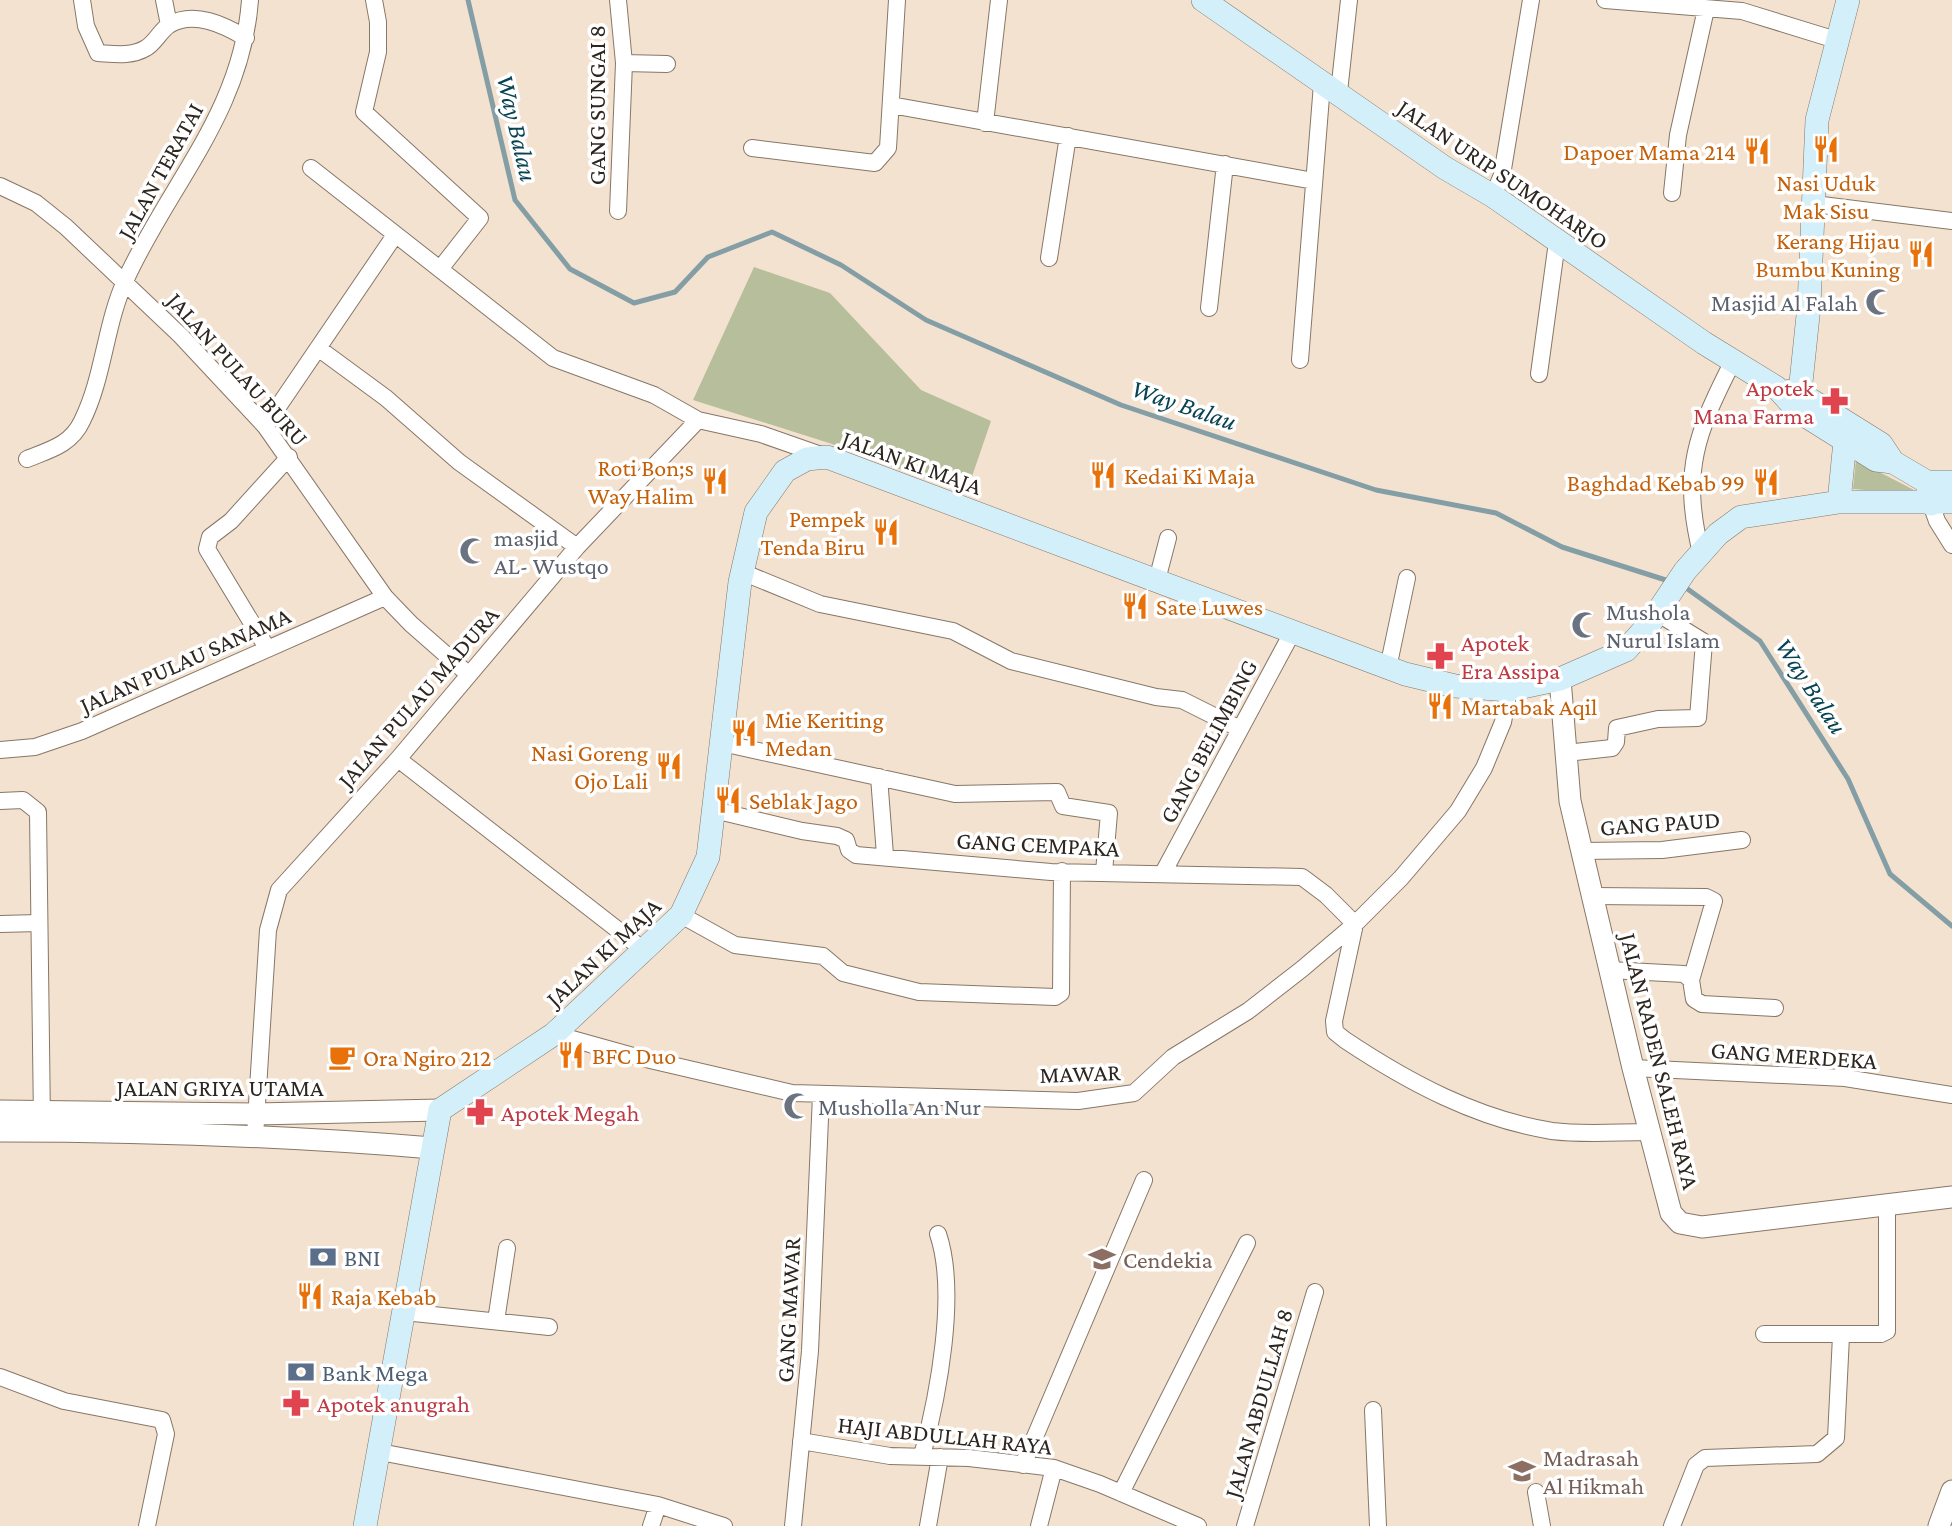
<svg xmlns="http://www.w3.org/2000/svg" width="1952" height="1526" viewBox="0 0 1952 1526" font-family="'Crimson Pro',serif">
<rect width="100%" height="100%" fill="#f4e2d0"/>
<path fill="#b7be9c" d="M754,267L830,293L921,390L991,421L966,494L829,443L693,400Z
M1856,460L1914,490L1913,494L1853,489Z"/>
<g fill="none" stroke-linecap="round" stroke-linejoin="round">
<path stroke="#849ea6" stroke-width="5" d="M468,0L515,200L570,269L634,303L675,292L708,257L772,232L841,265L926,320L1121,405L1376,490L1496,513L1562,547L1672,582
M1682,585L1760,641L1848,779L1890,874L1952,926"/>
<defs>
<path id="minor" d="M82,0L86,26L98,53C114,54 131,57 146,48C155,43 160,31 169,25C194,10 224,25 246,38
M164,0L169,25
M374,0L378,22V52L364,112L480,218L440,269
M618,0L624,63L618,211
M1605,0L1742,11L1836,40
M624,63L667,64
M1339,92L1349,0
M891,105L1314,181
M985,123L999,0
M752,148L875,163L888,148L897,0
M311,168L553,358L654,395L698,420
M0,186L36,203L66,227L181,336L265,426L385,597L411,624L468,674
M1672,193L1678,135L1706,9
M1493,196L1502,175L1531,0
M1814,204L1952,221
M1049,258L1068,136
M1209,308L1225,164
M318,348L386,398L459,462L577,547
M1300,360L1322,84
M1539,374L1557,242
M265,426L395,235
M27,459C49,450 71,445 82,421C104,377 105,324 126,279C170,183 242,112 250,0
M1931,504L1937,521L1952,545
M1701,553C1681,471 1696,434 1733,361
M742,572L820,604L953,631L1011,661L1156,697L1182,700L1240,729
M1157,580L1168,538
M267,648L207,549L210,537L231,521L289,457
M1388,668L1407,578
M722,743L955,794L1057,792L1063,806L1109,813L1104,872
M0,750L35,747L82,731L385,597
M1566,753L1612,748L1616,742L1617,728L1658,719L1698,718L1704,642L1657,613
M398,759L645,951
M879,777L885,855
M0,801L23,800L38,812L42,1121
M714,810L802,831L837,836L846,840L849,850L856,855L1051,872L1302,877L1326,895L1355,924L1334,1021L1335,1032L1345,1040C1408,1082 1477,1119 1552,1131C1583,1135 1618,1132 1649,1132
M1581,851L1662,850L1742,840
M1163,873L1293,631
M1592,896L1706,897L1714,901L1691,980
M681,915L735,945L823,956L843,973L919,992L1055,997L1061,993L1062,871
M0,924L39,923
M1609,970L1684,974L1691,980L1694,999L1702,1004L1775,1008
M554,1034L633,1056L792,1093L1078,1101L1134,1093L1173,1057L1248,1011L1302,969L1355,924L1401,878L1458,811L1484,768L1503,722L1509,690
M1633,1068L1845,1078L1952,1095
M255,1136L268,930L279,890L398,759L577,547L698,420L761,434L821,455
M404,1312L549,1327
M496,1321L507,1248
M1764,1334H1881L1887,1331V1206
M0,1377L64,1401L162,1420L166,1434L147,1526
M1373,1410L1378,1526
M801,1441L890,1456L969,1458L1054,1468L1100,1484L1198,1526
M380,1452L658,1505L724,1526
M922,1456C938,1396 958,1293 938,1234
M1023,1465L1144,1180
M1536,1492L1542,1526
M1121,1493L1247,1243
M651,1526L658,1505
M793,1526L810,1351L821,1095
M928,1526L940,1457
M1039,1526L1054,1468
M1245,1526L1315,1292
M1672,1526L1696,1465L1705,1458L1817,1454L1836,1438L1841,1336"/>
<path id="tertiary" d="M1560,679L1570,801L1633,1068L1671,1213L1680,1223L1702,1227L1952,1197
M0,1111L256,1114L440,1110
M0,1131C144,1131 288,1136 432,1148
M1939,1526L1952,1491"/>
<path id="secondary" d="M1203,0L1445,168L1493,196L1704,343L1777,388L1798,411L1876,460L1893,462L1927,482L1931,504
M1790,391L1801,394L1881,444L1893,462
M1798,411L1809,306L1817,120L1848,0
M1927,482H1952
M1839,502L1845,441
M365,1526L440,1110L554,1034L681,915L708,857L740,582L756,512L785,471L807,459L827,457L1405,674L1455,686L1509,690L1560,679L1626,650L1651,622L1685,571L1718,534L1741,517L1839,502H1952"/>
</defs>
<use href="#minor" stroke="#877767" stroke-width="18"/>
<use href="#tertiary" stroke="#877767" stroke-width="23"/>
<use href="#secondary" stroke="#877767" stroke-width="24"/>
<use href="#minor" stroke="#fff" stroke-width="16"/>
<use href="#tertiary" stroke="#fff" stroke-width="21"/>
<use href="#secondary" stroke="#d2effa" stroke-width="23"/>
</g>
<defs>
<symbol id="restaurant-bare" viewBox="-9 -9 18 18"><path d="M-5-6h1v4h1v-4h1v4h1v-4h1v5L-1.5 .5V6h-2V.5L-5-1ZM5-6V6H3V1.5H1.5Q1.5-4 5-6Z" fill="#e8710a" stroke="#fff" stroke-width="2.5" paint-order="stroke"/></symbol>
<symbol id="mosque-bare" viewBox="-9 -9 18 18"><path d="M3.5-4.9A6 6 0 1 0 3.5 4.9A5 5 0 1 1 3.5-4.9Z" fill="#6b7280" stroke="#fff" stroke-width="2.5" paint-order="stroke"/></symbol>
<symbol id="pharmacy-bare" viewBox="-9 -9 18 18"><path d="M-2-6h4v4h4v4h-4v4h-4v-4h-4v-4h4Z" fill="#e0444e" stroke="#fff" stroke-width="2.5" paint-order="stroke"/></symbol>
<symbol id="cafe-bare" viewBox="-9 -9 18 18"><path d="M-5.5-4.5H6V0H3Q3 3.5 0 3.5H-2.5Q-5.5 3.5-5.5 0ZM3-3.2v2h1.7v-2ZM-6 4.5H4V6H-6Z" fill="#e8710a" stroke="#fff" stroke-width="2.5" paint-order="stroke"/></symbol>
<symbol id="bank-bare" viewBox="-9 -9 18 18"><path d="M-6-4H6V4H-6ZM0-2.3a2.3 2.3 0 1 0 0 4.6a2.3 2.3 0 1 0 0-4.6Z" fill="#5c6f8a" stroke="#fff" stroke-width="2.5" paint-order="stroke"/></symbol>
<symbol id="school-bare" viewBox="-9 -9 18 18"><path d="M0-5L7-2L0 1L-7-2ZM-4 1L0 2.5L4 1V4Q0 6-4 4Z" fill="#8d6e63" stroke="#fff" stroke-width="2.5" paint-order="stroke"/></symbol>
</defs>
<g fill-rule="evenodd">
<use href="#restaurant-bare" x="1807" y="130" width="38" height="38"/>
<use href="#restaurant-bare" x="1738" y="132" width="38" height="38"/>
<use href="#restaurant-bare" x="1902" y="235" width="38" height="38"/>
<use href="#mosque-bare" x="1860" y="283" width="38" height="38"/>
<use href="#pharmacy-bare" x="1816" y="382" width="38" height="38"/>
<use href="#restaurant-bare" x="1084" y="456" width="38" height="38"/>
<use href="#restaurant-bare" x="696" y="462" width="38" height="38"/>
<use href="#restaurant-bare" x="1747" y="463" width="38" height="38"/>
<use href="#restaurant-bare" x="867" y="513" width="38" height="38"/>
<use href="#mosque-bare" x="454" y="532" width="38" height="38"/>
<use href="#restaurant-bare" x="1116" y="587" width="38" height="38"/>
<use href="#mosque-bare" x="1566" y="606" width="38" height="38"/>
<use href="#pharmacy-bare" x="1421" y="637" width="38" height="38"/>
<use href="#restaurant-bare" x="1421" y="687" width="38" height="38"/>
<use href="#restaurant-bare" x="725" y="714" width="38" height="38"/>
<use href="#restaurant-bare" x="650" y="747" width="38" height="38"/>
<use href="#restaurant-bare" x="709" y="781" width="38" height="38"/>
<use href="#restaurant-bare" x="552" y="1036" width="38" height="38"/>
<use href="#cafe-bare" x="323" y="1038" width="38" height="38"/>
<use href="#mosque-bare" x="778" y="1087" width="38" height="38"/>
<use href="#pharmacy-bare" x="461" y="1093" width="38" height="38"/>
<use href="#bank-bare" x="304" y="1238" width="38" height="38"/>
<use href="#school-bare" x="1083" y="1240" width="38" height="38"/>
<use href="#restaurant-bare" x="291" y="1277" width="38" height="38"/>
<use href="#bank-bare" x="282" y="1353" width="38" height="38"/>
<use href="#pharmacy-bare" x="277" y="1384" width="38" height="38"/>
<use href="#school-bare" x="1503" y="1452" width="38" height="38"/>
</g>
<g text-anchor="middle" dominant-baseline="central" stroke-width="7" stroke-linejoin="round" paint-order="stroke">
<g font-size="24" fill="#2d261f" stroke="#fff">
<text transform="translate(596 105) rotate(-90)">GANG SUNGAI 8</text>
<text transform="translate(160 171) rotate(-61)">JALAN TERATAI</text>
<text transform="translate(1503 174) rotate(34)">JALAN URIP SUMOHARJO</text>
<text transform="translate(238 369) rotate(48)">JALAN PULAU BURU</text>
<text transform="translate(912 462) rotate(20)">JALAN KI MAJA</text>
<text transform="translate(185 660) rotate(-24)">JALAN PULAU SANAMA</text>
<text transform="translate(418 697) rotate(-49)">JALAN PULAU MADURA</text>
<text transform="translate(1208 741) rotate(-62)">GANG BELIMBING</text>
<text transform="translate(1660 823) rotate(-4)">GANG PAUD</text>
<text transform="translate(1038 844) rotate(3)">GANG CEMPAKA</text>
<text transform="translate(603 952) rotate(-43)">JALAN KI MAJA</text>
<text transform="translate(1794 1055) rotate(4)">GANG MERDEKA</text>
<text transform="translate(1660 1061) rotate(76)">JALAN RADEN SALEH RAYA</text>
<text transform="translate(1080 1073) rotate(-2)">MAWAR</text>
<text x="220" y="1087">JALAN GRIYA UTAMA</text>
<text transform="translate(788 1310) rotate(-87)">GANG MAWAR</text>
<text transform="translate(1258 1403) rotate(-74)">JALAN ABDULLAH 8</text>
<text transform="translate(945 1435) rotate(6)">HAJI ABDULLAH RAYA</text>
</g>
<g font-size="24" fill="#c56008" stroke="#fff" text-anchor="start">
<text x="1736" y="151" text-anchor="end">Dapoer Mama 214</text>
<text x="1826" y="182" text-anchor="middle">Nasi Uduk<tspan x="1826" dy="28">Mak Sisu</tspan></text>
<text x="1900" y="240" text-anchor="end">Kerang Hijau<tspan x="1900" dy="28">Bumbu Kuning</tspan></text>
<text x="694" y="467" text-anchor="end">Roti Bon;s<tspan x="694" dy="28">Way Halim</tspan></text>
<text x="1124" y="475">Kedai Ki Maja</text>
<text x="1745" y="482" text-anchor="end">Baghdad Kebab 99</text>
<text x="865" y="518" text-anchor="end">Pempek<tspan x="865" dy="28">Tenda Biru</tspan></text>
<text x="1156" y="606">Sate Luwes</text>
<text x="1461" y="706">Martabak Aqil</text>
<text x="765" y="719">Mie Keriting<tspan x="765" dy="28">Medan</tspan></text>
<text x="648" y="752" text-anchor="end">Nasi Goreng<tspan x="648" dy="28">Ojo Lali</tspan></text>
<text x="749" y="800">Seblak Jago</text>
<text x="592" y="1055">BFC Duo</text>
<text x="363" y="1057">Ora Ngiro 212</text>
<text x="331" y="1296">Raja Kebab</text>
</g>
<g font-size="24" fill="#5b616d" stroke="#fff" text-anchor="start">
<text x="1858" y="302" text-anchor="end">Masjid Al Falah</text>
<text x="494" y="537">masjid<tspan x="494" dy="28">AL- Wustqo</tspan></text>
<text x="1606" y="611">Mushola<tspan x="1606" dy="28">Nurul Islam</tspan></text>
<text x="818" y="1106">Musholla An Nur</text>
</g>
<g font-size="24" fill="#be3a42" stroke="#fff" text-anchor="start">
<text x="1814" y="387" text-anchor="end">Apotek<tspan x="1814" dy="28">Mana Farma</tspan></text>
<text x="1461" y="642">Apotek<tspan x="1461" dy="28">Era Assipa</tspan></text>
<text x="501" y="1112">Apotek Megah</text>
<text x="317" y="1403">Apotek anugrah</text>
</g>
<g font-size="24" fill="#4e5e75" stroke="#fff" text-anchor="start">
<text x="344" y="1257">BNI</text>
<text x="322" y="1372">Bank Mega</text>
</g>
<g font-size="24" fill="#785e54" stroke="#fff" text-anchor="start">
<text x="1123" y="1259">Cendekia</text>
<text x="1543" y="1457">Madrasah<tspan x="1543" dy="28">Al Hikmah</tspan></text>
</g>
<g font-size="26" font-style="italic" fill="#084353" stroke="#fff">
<text transform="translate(517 128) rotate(77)">Way Balau</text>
<text transform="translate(1184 405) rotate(19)">Way Balau</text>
<text transform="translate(1811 686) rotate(57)">Way Balau</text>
</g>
</g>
</svg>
